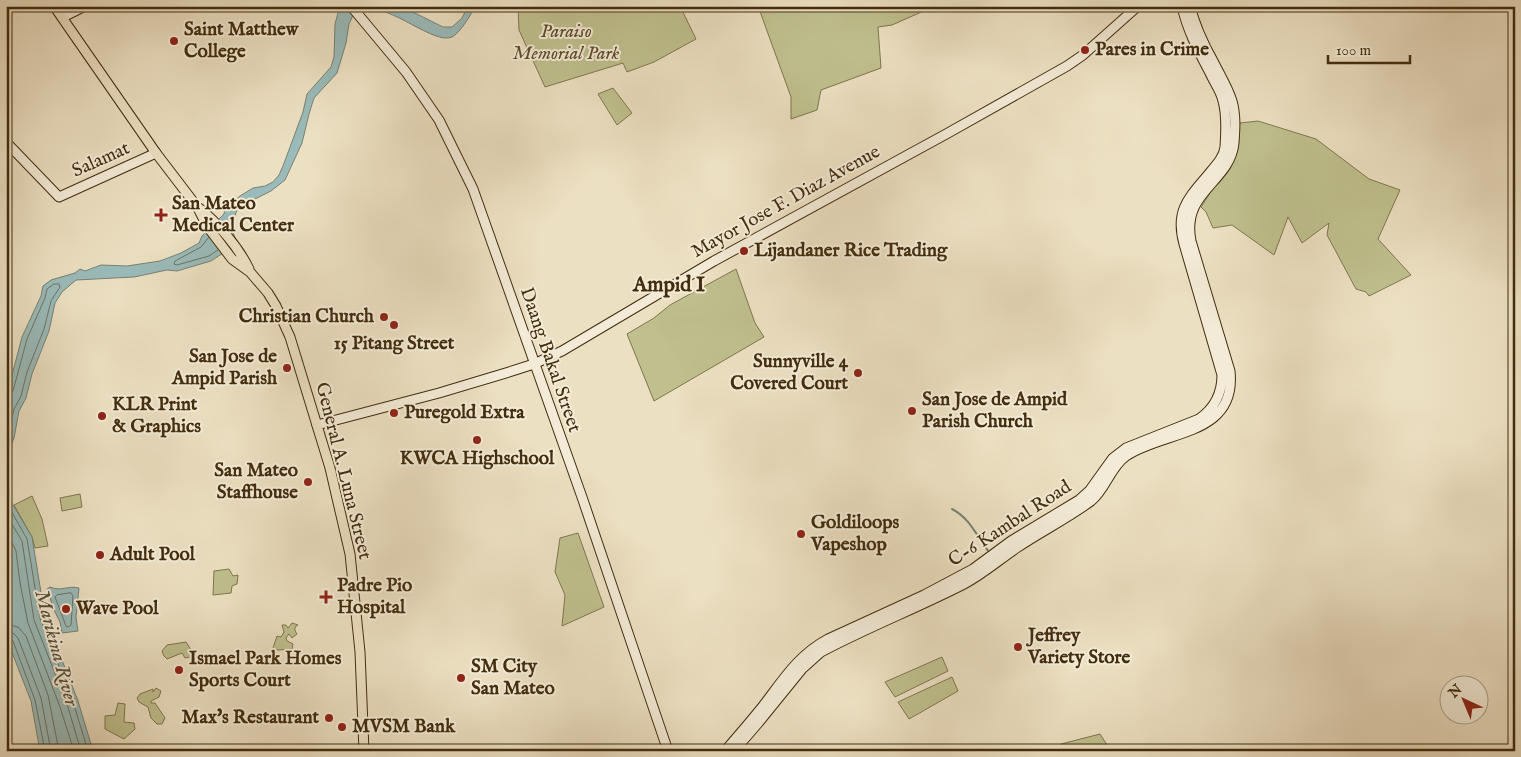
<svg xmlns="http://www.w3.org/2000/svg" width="1521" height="757" viewBox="0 0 1521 757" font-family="'IM FELL English',serif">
<rect width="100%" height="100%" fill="#ece0c2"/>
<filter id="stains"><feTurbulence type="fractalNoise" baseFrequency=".004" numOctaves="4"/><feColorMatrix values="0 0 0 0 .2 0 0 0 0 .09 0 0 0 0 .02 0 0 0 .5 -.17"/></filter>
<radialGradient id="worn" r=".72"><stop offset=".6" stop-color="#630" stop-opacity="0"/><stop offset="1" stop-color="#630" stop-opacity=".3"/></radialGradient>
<path fill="#bfc08e" stroke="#80764e" d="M518,6H680L696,39L654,62L627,72L623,63L545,87L519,30Z
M758,6H935L892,25L878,27L881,68L821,90L817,110L791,119V97Z
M613,88L632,113L617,125L598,94Z
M1258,121L1316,139L1369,179L1400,190L1378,239L1411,275L1369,296L1366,292L1356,289L1327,235L1329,223L1302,243L1288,217L1274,255L1232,225L1213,228L1206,212L1201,207L1234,156L1240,123Z
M736,269L755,323L764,337L654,401L627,334L654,318L670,305Z
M80,494L82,507L62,511L60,498Z
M32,496L42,519L48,546L35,548L32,537L14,505Z
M578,533L604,607L562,626L565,595L555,572L560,538Z
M229,569L233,576L238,575L237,584L232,586L231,593L213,595L214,571Z
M292,623L298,625L295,627V631L297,634L292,638L289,634L286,638L287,641L293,644L292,649L278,650L273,648L277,636L281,637L284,632L282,625H286L288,628Z
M186,642L195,656L185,658L182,653L167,659L164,656L162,651L167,645Z
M942,657L948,671L895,697L885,682Z
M952,677L958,691L909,719L898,702Z
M156,688L161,691L159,697L151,701V703H155L165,718L162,724H157L151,718L148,707L139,702L137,698L140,694L153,689V692Z
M118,703L125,704L124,722L134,723L135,729L124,739L105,729V716L115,715Z
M1100,734L1111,751H1067L1061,744Z"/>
<path fill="#9abbba" stroke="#778275" d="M340,6H399L419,15L443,27H452L462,18L468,6H475C471,15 460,33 452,37C434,45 392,5 365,9C361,9 357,12 354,13L349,24L346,43L337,73L314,98L309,114L302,143L285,180L271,191L249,202L237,210L231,226L237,244L211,261L177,271L167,270L134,277L76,280L62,292L55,303L49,331L32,374L26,398L19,411L14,438L6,458V398L22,337L41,296L43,286L51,280L75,273L80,269L85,271L101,265L127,266L160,261L181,253L199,243L202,236L224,214L225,209L240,196L253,188L265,186L273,182L279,175L283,166L303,112L307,94L331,67L334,57L335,24Z
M6,493L32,537L45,617L78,701L93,751H40L31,701L6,637Z
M50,587C62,592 68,585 79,588L76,617L78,631L62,633L60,622L54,610L47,589Z"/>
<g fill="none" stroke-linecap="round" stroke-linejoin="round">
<path stroke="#6e7464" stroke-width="1" d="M209,237L201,247L175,261L174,264L177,265L209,256L218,250
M6,395L10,394L13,391L27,339L45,298L47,289L54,284H59L60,287L51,301L44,329L27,372L21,396L14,409L6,444
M6,502L27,539L40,618L73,702L88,751
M6,514L22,541L34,620L67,704L81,751
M6,529L16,551L20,583L28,623L60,707L74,751
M71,593L73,596L71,625L68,627L66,626L55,597L57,595Z
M6,624L18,627L26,636L48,695L59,751
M6,631L13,633L18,638L41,698L51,751
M6,638H10L13,641L35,700L45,751"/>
<path stroke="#778275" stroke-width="2" d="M952,509C970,518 977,537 989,552"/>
<defs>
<path id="secondary" d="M351,6L406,72L439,120L473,189L583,500L668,751
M63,17L85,6
M6,142L59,197L156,153
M317,425L439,393L509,372L534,364L562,351L714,261L948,133L1067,66L1083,55L1138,6
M725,751C738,736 751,721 763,706C783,680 798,655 828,639L924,595L973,569L1011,541L1079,500L1090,490L1113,458L1126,448L1199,419C1215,408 1222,393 1222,375L1184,244C1174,208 1191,196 1212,170C1218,163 1224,156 1225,147C1226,133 1227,115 1223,101C1221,91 1214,82 1210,73C1199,52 1187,30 1182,6
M734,751L759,722L802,669L821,652C868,627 917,608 964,584C983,574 1000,559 1018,547C1042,531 1068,518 1091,501C1106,489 1110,467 1126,456C1164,430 1237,437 1230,371L1191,241C1181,191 1230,183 1234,143C1235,129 1236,115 1232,101C1228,88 1220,75 1214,63C1204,45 1195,26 1190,6"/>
<path id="primary" d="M54,6L156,153L198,208L207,226L232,259L250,272L268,293L276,306L290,337L330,468L350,554L360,652L364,751
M199,208C217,222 239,248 249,269"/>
</defs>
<use href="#secondary" stroke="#422d0e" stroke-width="11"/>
<use href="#primary" stroke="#422d0e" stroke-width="11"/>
<use href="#secondary" stroke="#f3ebd7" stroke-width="9"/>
<use href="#primary" stroke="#ece0c2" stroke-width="9"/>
</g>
<g fill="#8f2418" stroke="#f3ebd7" stroke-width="2">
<circle cx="174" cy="41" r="5"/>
<circle cx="1085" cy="50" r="5"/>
<path d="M158.5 207.5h5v5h5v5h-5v5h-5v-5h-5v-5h5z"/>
<circle cx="744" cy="251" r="5"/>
<circle cx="384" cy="317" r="5"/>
<circle cx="394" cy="325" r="5"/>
<circle cx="287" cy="368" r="5"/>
<circle cx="858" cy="373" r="5"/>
<circle cx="912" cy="411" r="5"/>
<circle cx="394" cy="413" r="5"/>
<circle cx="102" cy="416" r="5"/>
<circle cx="477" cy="440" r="5"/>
<circle cx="308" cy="482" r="5"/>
<circle cx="801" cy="534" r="5"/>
<circle cx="100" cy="555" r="5"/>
<path d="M323.5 589.5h5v5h5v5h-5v5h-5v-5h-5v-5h5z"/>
<circle cx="66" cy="609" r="5"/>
<circle cx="1018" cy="647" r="5"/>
<circle cx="179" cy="670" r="5"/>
<circle cx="461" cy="678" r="5"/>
<circle cx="329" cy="718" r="5"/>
<circle cx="342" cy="727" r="5"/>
</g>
<g text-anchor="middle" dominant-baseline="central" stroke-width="4" stroke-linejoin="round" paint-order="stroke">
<g font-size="19" font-weight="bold" fill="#422d0e" stroke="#f3ebd7" text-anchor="start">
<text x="184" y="30">Saint Matthew<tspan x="184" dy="22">College</tspan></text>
<text x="1095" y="50">Pares in Crime</text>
<text x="172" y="204">San Mateo<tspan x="172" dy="22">Medical Center</tspan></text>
<text x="754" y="251">Lijandaner Rice Trading</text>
<text x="374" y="317" text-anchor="end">Christian Church</text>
<text x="394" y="344" text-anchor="middle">15 Pitang Street</text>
<text x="277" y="357" text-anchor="end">San Jose de<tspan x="277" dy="22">Ampid Parish</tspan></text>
<text x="848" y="362" text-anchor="end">Sunnyville 4<tspan x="848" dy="22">Covered Court</tspan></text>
<text x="922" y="400">San Jose de Ampid<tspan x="922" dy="22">Parish Church</tspan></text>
<text x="112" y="405">KLR Print<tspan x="112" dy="22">&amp; Graphics</tspan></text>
<text x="404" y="413">Puregold Extra</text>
<text x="477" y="459" text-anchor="middle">KWCA Highschool</text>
<text x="298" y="471" text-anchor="end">San Mateo<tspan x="298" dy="22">Staffhouse</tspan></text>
<text x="811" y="523">Goldiloops<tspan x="811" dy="22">Vapeshop</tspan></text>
<text x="110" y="555">Adult Pool</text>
<text x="337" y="586">Padre Pio<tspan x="337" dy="22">Hospital</tspan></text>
<text x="76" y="609">Wave Pool</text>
<text x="1028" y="636">Jeffrey<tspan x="1028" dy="22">Variety Store</tspan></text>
<text x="189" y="659">Ismael Park Homes<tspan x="189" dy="22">Sports Court</tspan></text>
<text x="471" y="667">SM City<tspan x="471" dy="22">San Mateo</tspan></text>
<text x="319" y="718" text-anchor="end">Max's Restaurant</text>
<text x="352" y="727">MVSM Bank</text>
</g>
<g font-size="19" font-style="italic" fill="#5b4a28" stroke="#f3ebd7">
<text x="566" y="32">Paraiso<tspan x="566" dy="22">Memorial Park</tspan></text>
</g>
<g font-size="19" fill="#422d0e" stroke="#f3ebd7">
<text transform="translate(101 160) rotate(-24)">Salamat</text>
<text transform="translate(786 202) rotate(-29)">Mayor Jose F. Diaz Avenue</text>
<text transform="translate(550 360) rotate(71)">Daang Bakal Street</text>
<text transform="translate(343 471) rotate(76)">General A. Luna Street</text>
<text transform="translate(1010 524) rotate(-33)">C-6 Kambal Road</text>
</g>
<g font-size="20" font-style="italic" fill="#585039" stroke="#f3ebd7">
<text transform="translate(56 648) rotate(75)">Marikina River</text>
</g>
<g font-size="21" font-weight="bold" fill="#422d0e" stroke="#f3ebd7">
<text x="669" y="285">Ampid I</text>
</g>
</g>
<rect width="1521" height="757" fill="none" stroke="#ece0c2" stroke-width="25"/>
<rect x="8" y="8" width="1506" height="742" fill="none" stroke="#422d0e" stroke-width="2.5"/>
<rect x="12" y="12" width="1496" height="732" fill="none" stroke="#422d0e"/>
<g transform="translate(1464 700) rotate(316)"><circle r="24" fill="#f3ebd7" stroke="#ac9f87"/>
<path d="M0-4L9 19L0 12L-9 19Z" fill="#8f2418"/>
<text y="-8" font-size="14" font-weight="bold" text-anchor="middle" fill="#422d0e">N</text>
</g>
<path d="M1328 55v8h82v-8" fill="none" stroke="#422d0e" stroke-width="2.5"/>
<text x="1336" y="55" font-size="15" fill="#422d0e" stroke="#f3ebd7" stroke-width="4" paint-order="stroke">100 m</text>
<rect width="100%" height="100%" filter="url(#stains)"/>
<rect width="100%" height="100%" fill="url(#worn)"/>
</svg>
